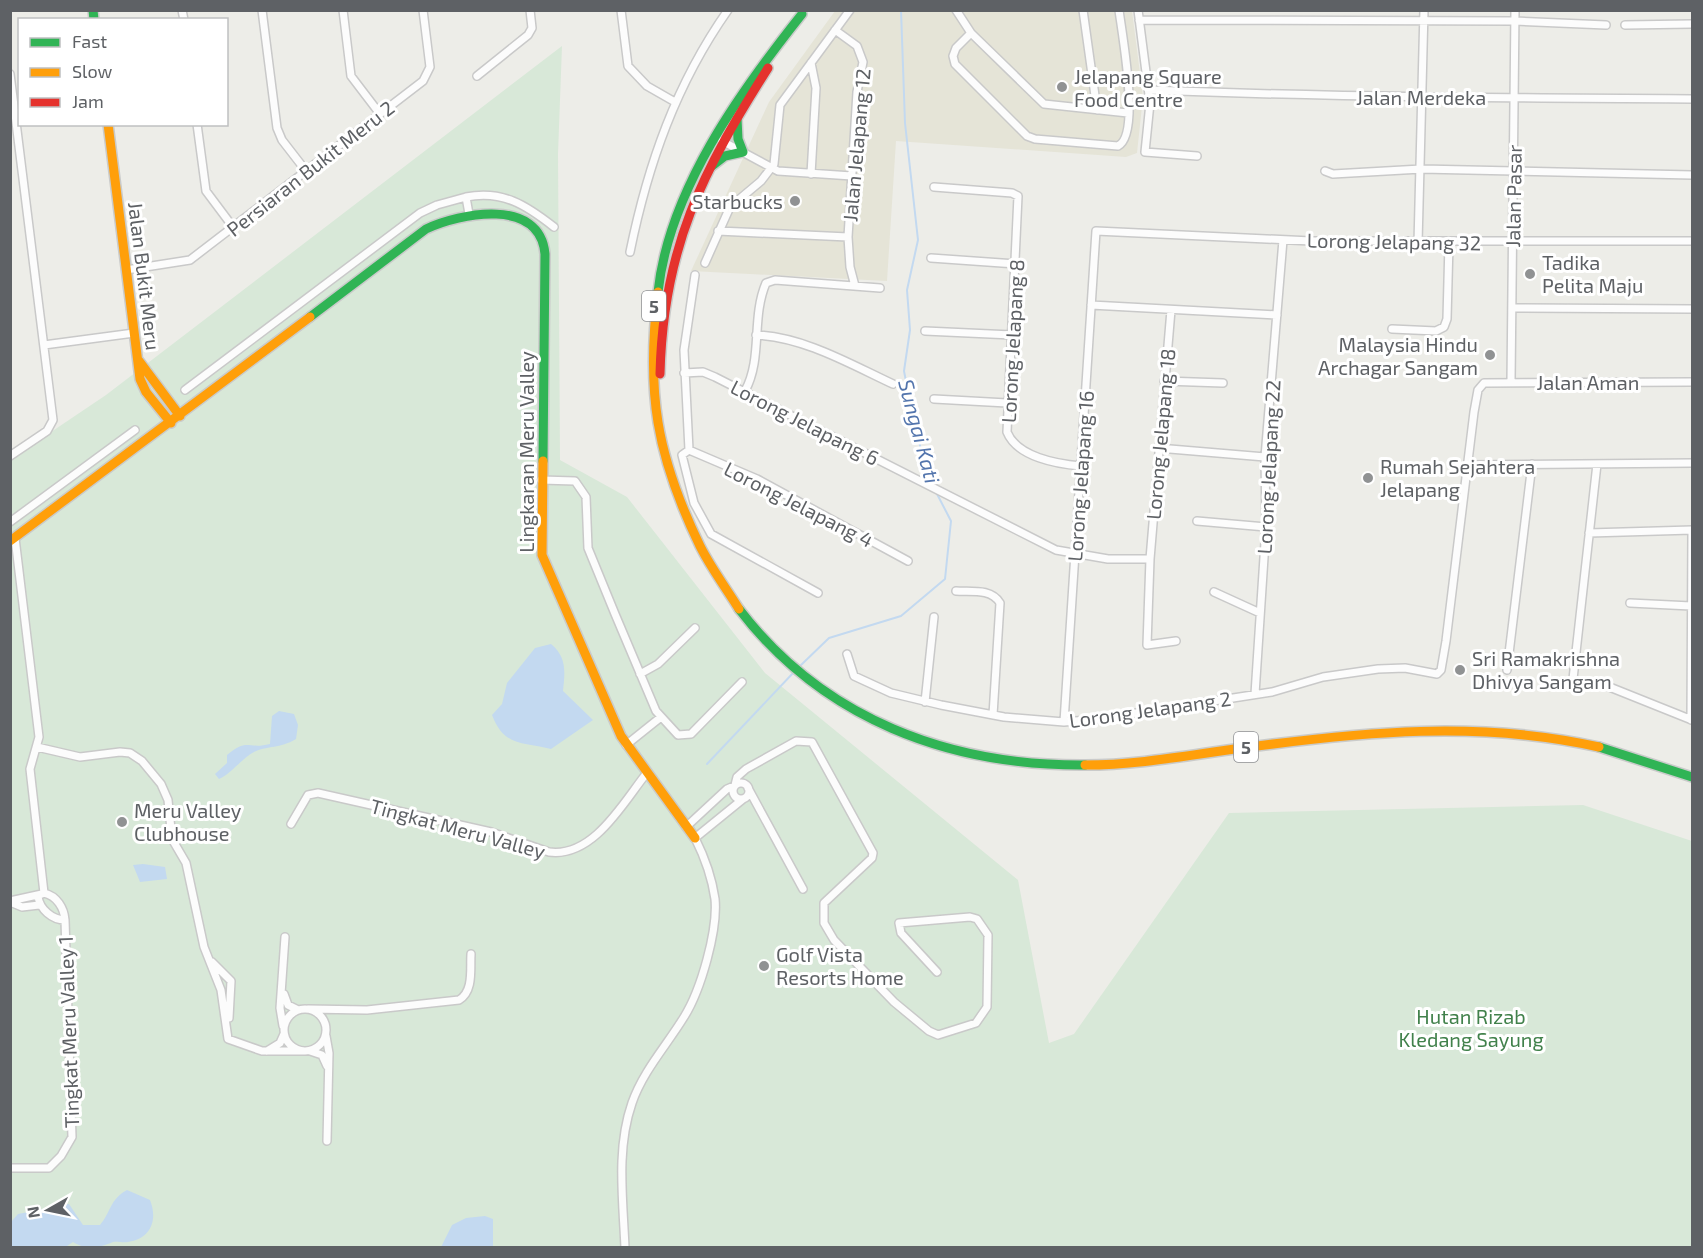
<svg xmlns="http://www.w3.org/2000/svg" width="1703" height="1258" viewBox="0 0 1703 1258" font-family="'Exo 2',sans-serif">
<rect width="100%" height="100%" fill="#edede8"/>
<path fill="#e5e4d7" d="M835,11H1132L1143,97L1137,153L1126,157L896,141L887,281L691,271L769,102Z"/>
<path fill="#d8e8d8" d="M562,46L558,154L560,460L627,497L765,673L1018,880L1049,1043L1074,1034L1229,813L1583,805L1692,841V1247H11V459L106,395Z"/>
<path fill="#c3d9f0" d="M551,644C567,657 565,672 563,691L593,720L551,749C523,742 504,747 492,715L502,704L507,683L535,648Z
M279,711L294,714L298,725L296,739C279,749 269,745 254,752C241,759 232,773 219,779L215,774L227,763V755C248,737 247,750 270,744L272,716Z
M143,864L165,867L167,879L140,882L133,865Z
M127,1190L150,1200C158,1220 151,1239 128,1242C123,1243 117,1241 113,1242C98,1248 88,1251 73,1242L67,1246L11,1247V1222L18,1214L69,1204L83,1225H100C111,1212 110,1199 127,1190Z
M485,1216L493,1219V1247H441L452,1225L466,1218Z"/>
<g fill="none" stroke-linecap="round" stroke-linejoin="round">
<path stroke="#c3d9f0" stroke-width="2" d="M901,10L905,123L918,240L907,290L910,330L904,371L915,428L931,484
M800,666L829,638L901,616L945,579L951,521L936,492
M707,764L794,672"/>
<defs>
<path id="street" d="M182,10L184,20
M262,10L277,128L282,140L306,171
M343,10L351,76L380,114
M621,10L628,66L647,86L675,102
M956,10L971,33L1044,104L1128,113
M1083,10L1097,110
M1138,10L1150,103L1145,152L1197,156
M1139,20L1515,21L1606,25
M1625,25L1692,24
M835,30L857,46L863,62L857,92L848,237L850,267L855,286
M971,33L956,48L953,56L955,64L1027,136L1035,139L1118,146C1141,135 1122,34 1119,10
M811,63L816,88L811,174
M10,74L53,420L47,431L10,456
M477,76L528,35L532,28L530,10
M1149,90C1330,97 1511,98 1692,99
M197,124L206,191L233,227
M722,141L778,171L852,176
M1325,171L1333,174L1421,169L1692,175
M934,187L1012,193L1018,196L1007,432C1017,457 1057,464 1081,466
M466,197C503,190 526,205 554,227
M718,231L848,237
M1418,243L1424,10
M630,252C648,164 676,84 728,10
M931,258L1016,264
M705,263L730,207L761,181L774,164L780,105L850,10
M126,270L190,260L423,81L430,67L423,10
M1091,305L1277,315
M1512,308L1692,309
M1392,329L1436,331L1444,327L1447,319L1449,243
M925,331L1012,335
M756,335C804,337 850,364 893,384
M44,345L134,333
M684,373L703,372L715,377L1056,550L1108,559H1150L1171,310
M1164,381L1223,383
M1511,382L1515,10
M185,390L420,213L437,205L466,197L469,214
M745,391C763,358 751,318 766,283L775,280L880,288
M934,399L1007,403
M1158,448L1265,457
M689,450L757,479L908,561
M689,450L682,455L694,503L711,534L818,593
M689,450L684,350L695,275
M1467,465L1692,463
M541,480L575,481L586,497L588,548L615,614L656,711L678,735L691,734L742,682
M1197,521L1266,527
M10,522L135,430
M1589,533L1692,530L1691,720
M15,538L39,737L30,769L44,893
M1150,559L1147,645L1176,641
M956,591C971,592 991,588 1000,603L993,715
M1214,592L1260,613
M1630,603L1691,606
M847,654L854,676L891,693L941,705L1004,717L1064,722L1098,719L1272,692L1323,677L1378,669L1405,668L1437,674L1441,670L1446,641L1474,412L1478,390L1484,383L1692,382
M1507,670L1532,464
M640,674L658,664L695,628
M1573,679L1597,464
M1607,686L1692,720
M1255,694L1266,527L1265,457L1283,240
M925,702L934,617
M1064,722L1096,231L1311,241H1692
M626,745L661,717
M37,747L80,757L120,752L130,753L142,761L161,784L168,800L172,839L186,863L204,947L221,990L228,1039L262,1051H304
M733 791a8 8 0 1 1 16 0a8 8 0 1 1-16 0Z
M735,785L737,777L746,769L796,741L812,742L873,853L872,858L824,903V923L834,940L894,1002L929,1031L938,1035L976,1023L987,1007L988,935L977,919L970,917L899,923L901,933L937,972
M748,788L803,889
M291,824L308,795L318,793L491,832L549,852C593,858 623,803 646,774
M686,827L727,789L734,786
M38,897C40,909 52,920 65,920C64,908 57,896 44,893
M10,901L42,894
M10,902L22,907L39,905
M212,962L231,981L229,1018
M284,994L288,1005L298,1010
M308,1009L367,1010L459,1000C474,991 470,969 471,954
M284 1030a21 21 0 1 1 42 0a21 21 0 1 1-42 0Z
M283,1026L280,1008L285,937
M326,1036L329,1053L327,1141
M267,1051L280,1043L284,1034
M310,1051L322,1055L327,1066
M10,1168H49L61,1156L72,1137L65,920
M625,1248C623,1199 616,1149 632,1103C643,1071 667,1045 684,1017C701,990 718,930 715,899C712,878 704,856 695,838L743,799"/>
<path id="fast" d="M93,10L94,20
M712,166L725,156L743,152L738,139L737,119
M658,292C669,190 740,92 802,14
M310,317L426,229C460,213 540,197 545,254L543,461
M739,609C823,719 949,766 1085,765
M1599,747L1692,777"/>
<path id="slow" d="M108,124L140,379L146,392L171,423
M658,292C646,392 656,455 700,546C711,568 726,588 739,609
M139,361L180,416
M543,461L542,555L621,736L695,838
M10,541L310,317
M1085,765C1139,765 1189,755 1242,748C1362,732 1479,720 1599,747"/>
<path id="jam" d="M660,374C663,248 702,172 768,68"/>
</defs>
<use href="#street" stroke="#c9c9c9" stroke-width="10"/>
<use href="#fast" stroke="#cacbca" stroke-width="12"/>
<use href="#slow" stroke="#cacbca" stroke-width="12"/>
<use href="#jam" stroke="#cacbca" stroke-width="12"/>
<use href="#street" stroke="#fcfcfc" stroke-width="7"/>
<use href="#fast" stroke="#30b455" stroke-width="9"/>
<use href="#slow" stroke="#ff9f0a" stroke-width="9"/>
<use href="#jam" stroke="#e5322d" stroke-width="9"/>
</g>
<g fill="#909293" stroke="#fff" stroke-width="2">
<circle cx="1062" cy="87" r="6"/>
<circle cx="795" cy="201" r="6"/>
<circle cx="1530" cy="274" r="6"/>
<circle cx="1490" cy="355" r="6"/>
<circle cx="1368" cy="478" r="6"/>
<circle cx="1460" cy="670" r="6"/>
<circle cx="122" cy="822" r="6"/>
<circle cx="764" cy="966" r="6"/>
</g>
<g text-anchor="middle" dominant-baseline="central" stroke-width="6" stroke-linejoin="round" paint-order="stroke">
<g fill="#fff" stroke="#8e9093" stroke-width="1.5">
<rect x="642" y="291" width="24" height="30" rx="4.5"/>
<rect x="1234" y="732" width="24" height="30" rx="4.5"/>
</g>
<g font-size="18" font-weight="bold" fill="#5e6165">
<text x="654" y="306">5</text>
<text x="1246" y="747">5</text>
</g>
<g font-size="20" fill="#5e6165" stroke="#fff" text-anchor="start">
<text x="1074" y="76">Jelapang Square<tspan x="1074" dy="23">Food Centre</tspan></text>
<text x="783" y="201" text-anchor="end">Starbucks</text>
<text x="1542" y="262">Tadika<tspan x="1542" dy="23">Pelita Maju</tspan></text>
<text x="1478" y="344" text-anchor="end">Malaysia Hindu<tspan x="1478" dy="23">Archagar Sangam</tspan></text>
<text x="1380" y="466">Rumah Sejahtera<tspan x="1380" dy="23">Jelapang</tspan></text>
<text x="1472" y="658">Sri Ramakrishna<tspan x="1472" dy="23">Dhivya Sangam</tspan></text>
<text x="134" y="810">Meru Valley<tspan x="134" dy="23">Clubhouse</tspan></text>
<text x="776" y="954">Golf Vista<tspan x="776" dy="23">Resorts Home</tspan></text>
</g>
<g font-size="20" fill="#5e6165" stroke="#fff">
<text x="1421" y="97">Jalan Merdeka</text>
<text transform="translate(856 145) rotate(-85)">Jalan Jelapang 12</text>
<text transform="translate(310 168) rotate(-38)">Persiaran Bukit Meru 2</text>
<text transform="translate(1513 196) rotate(-89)">Jalan Pasar</text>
<text transform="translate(1394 241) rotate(1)">Lorong Jelapang 32</text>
<text transform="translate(145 276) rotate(83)">Jalan Bukit Meru</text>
<text transform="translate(1012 341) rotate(-87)">Lorong Jelapang 8</text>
<text x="1588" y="382">Jalan Aman</text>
<text transform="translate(805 422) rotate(27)">Lorong Jelapang 6</text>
<text transform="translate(1160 434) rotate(-85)">Lorong Jelapang 18</text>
<text transform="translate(526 452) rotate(-90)">Lingkaran Meru Valley</text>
<text transform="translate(1268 467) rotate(-87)">Lorong Jelapang 22</text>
<text transform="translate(1080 476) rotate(-86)">Lorong Jelapang 16</text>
<text transform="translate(799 504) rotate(27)">Lorong Jelapang 4</text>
<text transform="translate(1150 709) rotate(-8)">Lorong Jelapang 2</text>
<text transform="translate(458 828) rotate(15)">Tingkat Meru Valley</text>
<text transform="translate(68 1032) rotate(-92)">Tingkat Meru Valley 1</text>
</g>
<g font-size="20" fill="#41814b" stroke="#fff">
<text x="1471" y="1016">Hutan Rizab<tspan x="1471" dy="23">Kledang Sayung</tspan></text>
</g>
<g font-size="21" font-style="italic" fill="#5375ad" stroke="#fff">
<text transform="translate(920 431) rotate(75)">Sungai Kati</text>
</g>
</g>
<rect width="1703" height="1258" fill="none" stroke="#5e6165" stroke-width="24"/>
<rect x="18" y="18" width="210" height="108" fill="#ffffff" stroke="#bfc0c1" stroke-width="1.5"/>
<rect x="30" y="38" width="30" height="9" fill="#30b455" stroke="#bfc0c1" stroke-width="1.5"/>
<text x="72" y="48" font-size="18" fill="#5e6165">Fast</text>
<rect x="30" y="68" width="30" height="9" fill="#ff9f0a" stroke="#bfc0c1" stroke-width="1.5"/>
<text x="72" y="78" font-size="18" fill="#5e6165">Slow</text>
<rect x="30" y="98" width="30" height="9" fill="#e5322d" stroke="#bfc0c1" stroke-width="1.5"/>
<text x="72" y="108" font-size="18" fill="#5e6165">Jam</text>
<g transform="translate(48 1210) rotate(261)" stroke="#ffffff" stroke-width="4.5" paint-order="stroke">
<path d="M0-4.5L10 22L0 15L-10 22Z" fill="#5e6165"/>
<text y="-9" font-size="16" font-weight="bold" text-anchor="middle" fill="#5e6165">N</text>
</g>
</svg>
